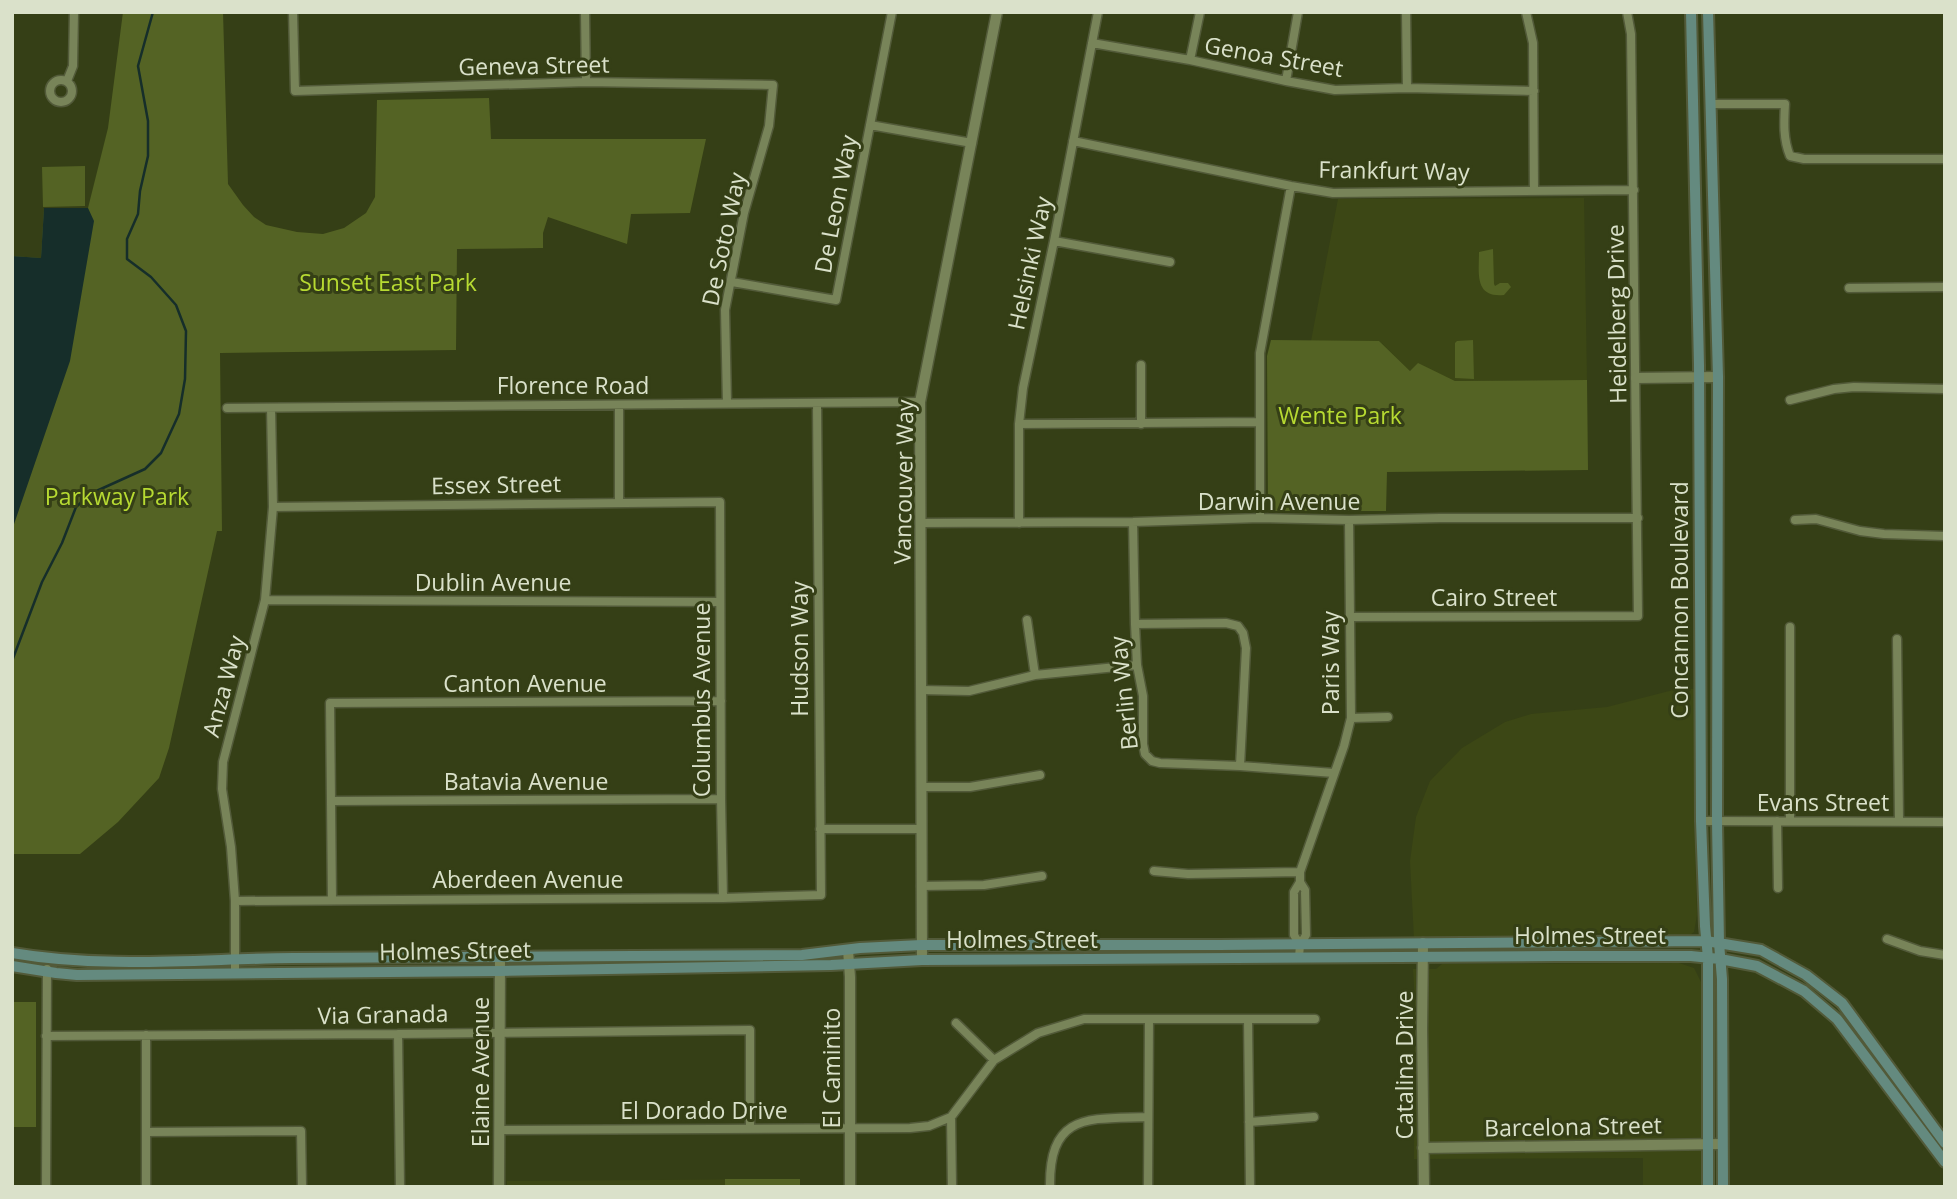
<svg xmlns="http://www.w3.org/2000/svg" width="1957" height="1199" viewBox="0 0 1957 1199" font-family="'Open Sans',sans-serif">
<rect width="100%" height="100%" fill="#353f16"/>
<path fill="#3c4715" d="M1584,198L1587,380L1455,381L1420,365L1410,371L1379,341H1311L1338,199Z
M1677,689H1695L1694,809L1697,915L1694,932L1687,937L1635,938L1603,933L1543,934L1508,938L1414,939L1410,861L1416,817L1430,781L1462,748L1505,722L1531,714L1607,707Z
M1679,963L1694,968L1703,986L1704,1187H1643V1158L1414,1159L1415,1004L1413,969H1436L1442,964Z
M800,1179V1187H507V1181Z"/>
<path fill="#546324" d="M123,12H223L228,184L243,205L254,217L266,225L297,232L323,234L344,228L366,213L375,197L377,100L489,98L491,139H706L690,213L631,214L627,244L548,217L543,233V248L457,249L456,350L220,353L222,531H217L169,748L159,778L118,822L80,854H12V256L41,258L44,208H88L108,128Z
M85,166V206L43,207L42,167Z
M1493,249L1494,284L1495,286L1500,283H1508L1511,287L1504,295C1474,298 1479,273 1479,252Z
M1271,340L1379,341L1410,371L1418,363L1455,381L1587,380L1588,470L1387,472L1386,511H1273L1268,504L1267,356Z
M1473,340L1474,379L1455,378V343L1457,341Z
M12,1002H36V1127H12Z
M725,1179H800V1187H725Z"/>
<path fill="#162e2a" d="M44,208H88L94,221L70,361L12,530V256L41,258Z"/>
<g fill="none" stroke-linecap="round" stroke-linejoin="round">
<path stroke="#162e2a" stroke-width="2.5" d="M12,661L42,582L62,543L76,507L92,493L145,469L161,453L179,414L185,379L186,331L176,305L151,277L127,259V239L138,214L140,191L148,156V121L138,66L153,12"/>
<defs>
<path id="minor" d="M293,12L295,91L586,82L773,85L769,126L744,213L725,310L727,403
M585,12L586,82
M1406,12L1407,88
M1526,12L1533,43L1534,190
M1092,43L1190,60L1286,81L1335,90L1407,88L1534,91
M1190,60L1200,12
M50 91a11 11 0 1 1 22 0a11 11 0 1 1-22 0Z
M67,81L73,66L74,12
M1286,81L1298,12
M1711,104H1785C1784,122 1783,139 1790,156L1804,159H1945
M870,125L972,143
M1073,141L1291,186L1333,193L1634,190
M1054,241L1170,262
M732,282L836,300L892,12
M1849,288L1945,287
M1790,400L1834,389L1854,387L1945,389
M619,405V502
M227,408L920,402
M1019,424L1260,422
M1141,424V365
M273,507L720,502L721,799L723,898
M1260,518V353L1291,186
M1795,520L1816,519L1860,531L1884,534L1945,536
M1133,522L1135,624L1137,665L1143,696V744L1145,754L1152,761L1160,763L1240,766L1334,773
M920,523L1133,522L1260,518L1349,520L1440,518H1638
M1019,523V424L1023,388L1054,241L1098,12
M265,600L720,602
M1350,617L1638,616L1631,34L1627,12
M1027,620L1035,675
M1135,624L1226,623L1238,626L1243,633L1246,648L1240,766
M1897,639L1899,821
M921,690L969,691L1035,675L1137,665
M1351,718L1388,717
M921,787H970L1040,775
M332,801L721,799
M1701,821L1945,822
M1777,821L1778,888
M1790,821V627
M820,829H920
M1154,871L1188,874L1300,872
M921,886L984,885L1042,876
M332,900L330,703L721,701
M235,901L723,898L821,895L817,403
M1887,939L1920,951L1945,955
M1300,945L1306,935L1305,890L1300,882
M1299,957L1300,945L1294,935V892L1300,882V872L1344,746L1351,718L1349,520
M235,974V901L231,847L222,789L223,762L265,600L273,507L271,408
M1248,1019L1250,1187
M956,1023L994,1060
M398,1034L400,1187
M146,1035V1187
M46,1036L398,1034L750,1030V1128
M951,1117L952,1187
M1249,1122L1314,1117
M499,1130L910,1128L929,1126L951,1117L994,1060L1038,1033L1084,1019H1315
M146,1132L301,1131L302,1187
M46,1187L47,969
M1050,1187C1049,1112 1089,1119 1147,1117
M1148,1187L1149,1019"/>
<path id="tertiary" d="M1636,378L1718,377
M1423,943L1422,1029L1424,1187
M848,950L850,977V1187
M922,960L920,402L997,12
M1423,1148L1722,1144
M499,1187L500,957"/>
<path id="secondary" d="M1691,12L1699,365L1701,821L1705,926L1708,958V1187
M1708,12L1718,377L1717,821L1719,943L1722,979L1723,1187
M12,953C105,969 200,959 293,958C463,957 632,956 802,955L860,948L921,945H1219L1706,941L1761,950L1806,975L1842,1003L1945,1143
M12,966L56,973L77,975L500,971L831,965L922,960L1557,956H1691L1720,959L1757,966L1804,991L1837,1019L1945,1162"/>
</defs>
<use href="#minor" stroke="#525a39" stroke-width="11"/>
<use href="#tertiary" stroke="#525a39" stroke-width="13"/>
<use href="#secondary" stroke="#525a39" stroke-width="14"/>
<use href="#minor" stroke="#788459" stroke-width="8"/>
<use href="#tertiary" stroke="#788459" stroke-width="10"/>
<use href="#secondary" stroke="#648a7f" stroke-width="10"/>
</g>
<g text-anchor="middle" dominant-baseline="central" stroke-width="6" stroke-linejoin="round" paint-order="stroke">
<g font-size="23" fill="#dae1ca" stroke="#353f16">
<text transform="translate(1274 56) rotate(10)">Genoa Street</text>
<text transform="translate(534 65) rotate(-1)">Geneva Street</text>
<text transform="translate(1394 170) rotate(1)">Frankfurt Way</text>
<text transform="translate(835 204) rotate(-79)">De Leon Way</text>
<text transform="translate(723 239) rotate(-78)">De Soto Way</text>
<text transform="translate(1029 263) rotate(-78)">Helsinki Way</text>
<text transform="translate(1616 314) rotate(-91)">Heidelberg Drive</text>
<text x="573" y="385">Florence Road</text>
<text transform="translate(903 482) rotate(-89)">Vancouver Way</text>
<text transform="translate(496 484) rotate(-1)">Essex Street</text>
<text x="1279" y="501">Darwin Avenue</text>
<text x="493" y="582">Dublin Avenue</text>
<text x="1494" y="597">Cairo Street</text>
<text transform="translate(1679 600) rotate(-90)">Concannon Boulevard</text>
<text transform="translate(799 649) rotate(-90)">Hudson Way</text>
<text transform="translate(1330 663) rotate(-90)">Paris Way</text>
<text x="525" y="683">Canton Avenue</text>
<text transform="translate(223 686) rotate(-75)">Anza Way</text>
<text transform="translate(1123 693) rotate(-96)">Berlin Way</text>
<text transform="translate(701 700) rotate(-90)">Columbus Avenue</text>
<text x="526" y="781">Batavia Avenue</text>
<text x="1823" y="802">Evans Street</text>
<text x="528" y="879">Aberdeen Avenue</text>
<text x="1590" y="935">Holmes Street</text>
<text x="1022" y="939">Holmes Street</text>
<text transform="translate(455 950) rotate(-1)">Holmes Street</text>
<text transform="translate(383 1014) rotate(-1)">Via Granada</text>
<text transform="translate(1404 1065) rotate(-90)">Catalina Drive</text>
<text transform="translate(831 1068) rotate(-90)">El Caminito</text>
<text transform="translate(480 1072) rotate(-90)">Elaine Avenue</text>
<text x="704" y="1110">El Dorado Drive</text>
<text transform="translate(1573 1126) rotate(-1)">Barcelona Street</text>
</g>
<g font-size="23" fill="#b7da32" stroke="#353f16">
<text x="388" y="282">Sunset East Park</text>
<text x="1340" y="415">Wente Park</text>
<text x="117" y="496">Parkway Park</text>
</g>
</g>
<rect width="1957" height="1199" fill="none" stroke="#dae1ca" stroke-width="28"/>
</svg>
